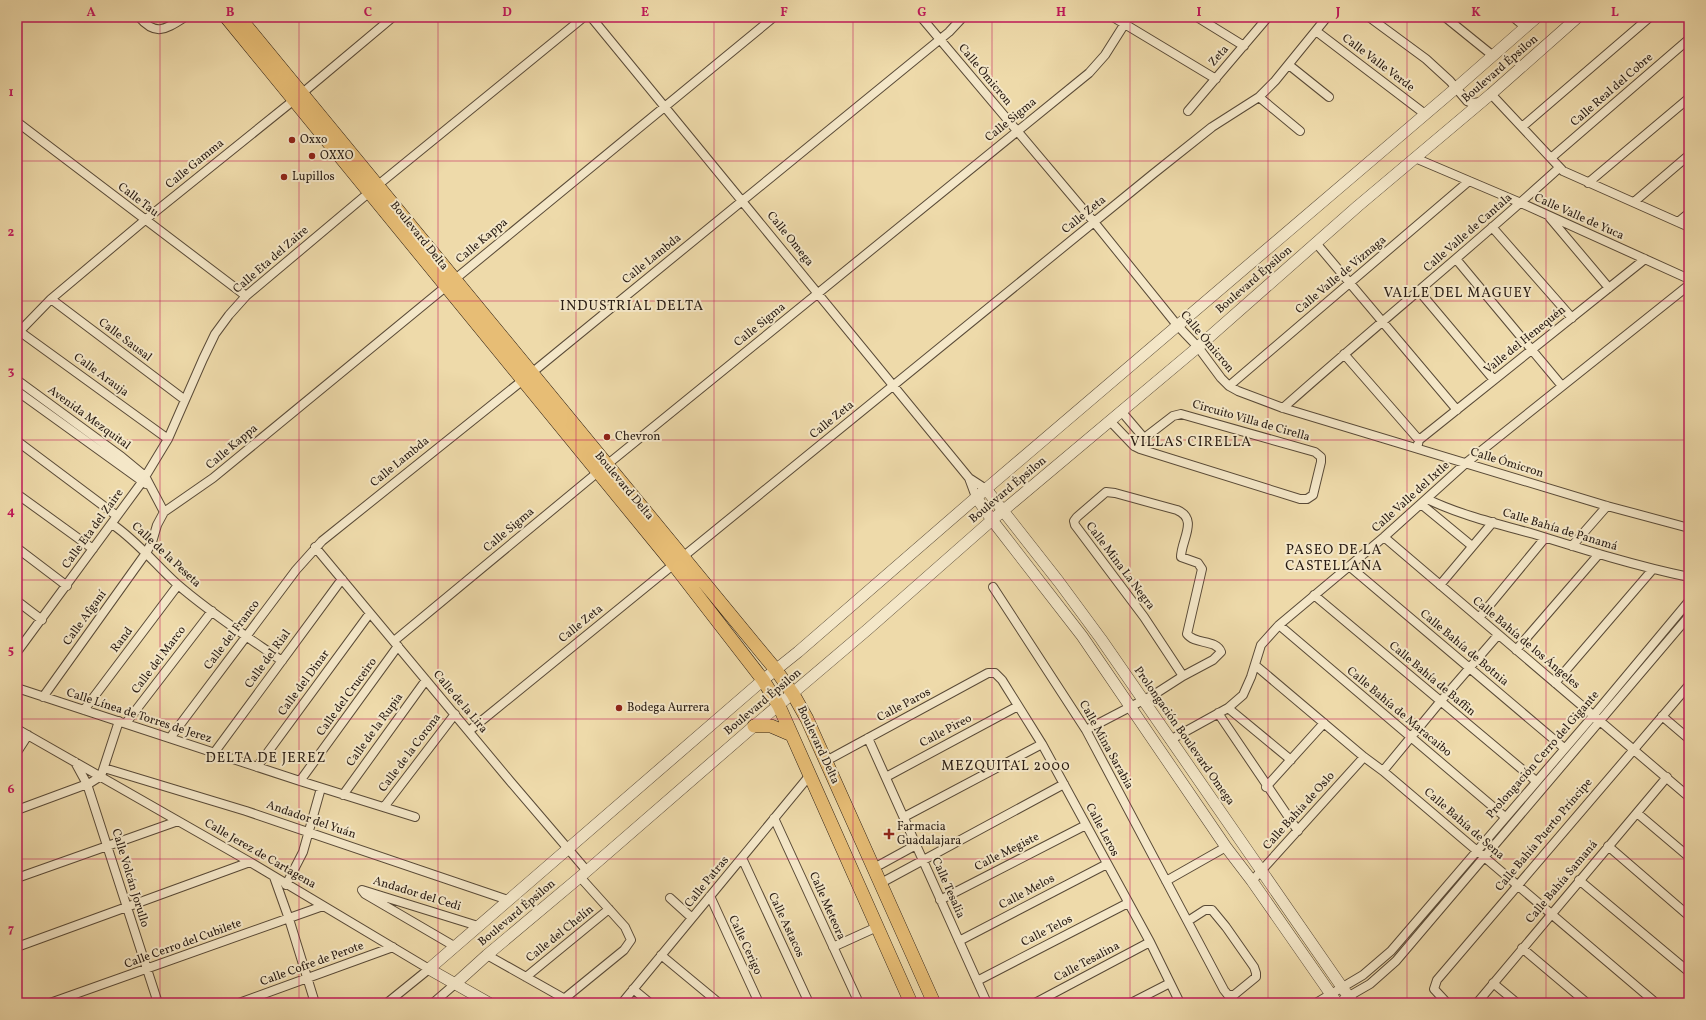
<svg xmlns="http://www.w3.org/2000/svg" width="1706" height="1020" viewBox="0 0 1706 1020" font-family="Vollkorn,serif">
<rect width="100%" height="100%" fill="#eedaaa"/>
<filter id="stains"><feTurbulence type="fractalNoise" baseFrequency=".005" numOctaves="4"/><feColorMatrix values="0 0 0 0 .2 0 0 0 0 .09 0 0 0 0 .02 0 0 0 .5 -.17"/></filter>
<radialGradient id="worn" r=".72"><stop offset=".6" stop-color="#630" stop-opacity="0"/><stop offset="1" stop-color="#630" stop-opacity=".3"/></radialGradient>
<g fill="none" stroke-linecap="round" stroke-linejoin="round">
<defs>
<path id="minor" d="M139,17C156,37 166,29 185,17
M591,17L969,478L986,489
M921,17L1094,222L1177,325L1198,347L1221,378L1229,386L1238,391L1283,408L1607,506L1689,528
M1113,17L1216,79
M1197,17L1244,46
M1369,17L1426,59L1450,81L1467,101L1472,103L1481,102
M1445,17L1492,55
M1513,17L1525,27
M1316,31L1425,114
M1289,65L1329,97
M1491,94L1563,171L1689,227
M1259,97L1300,131
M1188,111L1268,17
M17,122L246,296
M1522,127L1650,17
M1415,158L1521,203L1689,279
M1551,158L1689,39
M1588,183L1689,98
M1634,202L1689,155
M1550,218L1609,288
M1678,222L1689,213
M1492,227L1572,318
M1316,243L1457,410
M1456,259L1562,386
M1419,291L1494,380
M51,299L185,400
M19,331L168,439
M17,334L51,299L145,220L294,100L393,17
M1344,354L1419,440L1418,444
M17,380L122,457L145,476L164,512
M1229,386L1469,181
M17,391L146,484
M1283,408C1374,327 1469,250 1559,168
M1121,411L1144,438
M1110,421L1134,446L1140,449L1300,499H1307L1313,495L1321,462V457L1315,452L1181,414L1173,416L1134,446
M1419,440L1645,259
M17,441L117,516
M969,478L976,497
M17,494L93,549
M1427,499C1460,515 1498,524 1534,534C1585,550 1636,566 1689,577
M1421,504L1472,546
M112,524C137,541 155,564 177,584C209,612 246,636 282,661
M1384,537L1689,797
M1572,546L1607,506
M315,547L510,781L587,871
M17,548L67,586
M1349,566L1564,748
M1440,585L1493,522
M993,587L1086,730L1224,990L1228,995H1234L1256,977V973L1254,967L1226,927L1212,910H1205L1188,921
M1314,595L1536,781
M17,601L42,620
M1479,618L1545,538
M1279,625L1505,817
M394,641L598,472L1089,73L1105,55L1129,17
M1516,650L1599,554
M17,652L142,482L168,439L203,359L215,334L229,315L246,296L378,185L584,17
M1255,665L1364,757L1383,771L1656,1003
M1555,683L1653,569
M17,688L300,781L415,817
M43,697L146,553L152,542L157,525L164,512L213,478L774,17
M1228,708L1291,760
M84,710L178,585
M1218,713L1298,831
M1662,716L1689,739
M126,723L212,611
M17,729L250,862L429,969L387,1003
M1086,730L1155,694L1183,676L1213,660L1221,652C1216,639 1195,645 1187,634L1202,569L1198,563L1181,557C1181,540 1199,519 1177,510L1115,493L1106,492L1077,517L1074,521L1075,525L1144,617L1183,676
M469,731L1153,174L1212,127L1259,97L1275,81L1327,17
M170,738L296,570L322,541L523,380L949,32L963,17
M868,738L987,1003
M1170,740L1228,708L1243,695L1251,677L1261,645L1279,625L1384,537L1466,463L1689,285
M17,752L28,735
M214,753L342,579
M826,761L988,673H995L1002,680L1042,744L1150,942L1180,1003
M75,762L87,784L158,1003
M257,767L370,613
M104,768L246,811L508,900
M1383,771L1440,702L1498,635
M886,777L1018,706
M300,781L398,646
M1266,787L1324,723
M343,795L426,680
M384,807L455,714
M17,810L90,783L101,776L119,721
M1637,813L1689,857
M904,817L1042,744
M774,818L859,1003
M1608,846L1689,916
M742,858L809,1003
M874,868L916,845
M274,877L289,919L315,1003
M17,878L178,821
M1579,880L1689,972
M1166,881L1226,847
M1252,881L1364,757
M881,883L1064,784
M286,885L303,852L321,788
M710,896L759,1003
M670,898L692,918
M940,900L1086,825
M959,941L1107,864
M454,946L365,894L362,890L478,926
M17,947L250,862
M833,947L877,927
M1522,948L1587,1003
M487,955L565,999
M661,955L719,1003
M526,977L609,909
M977,981L1128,903
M1493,983L1517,1003
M633,989L650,1003
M50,1003L323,906
M239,1003L393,947
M433,1003L455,984
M559,1003L624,950L631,940L625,927L580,877
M622,1003L810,775
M1035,1003L1150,942
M1131,1003L1170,983
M1316,1003L1363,975L1391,951L1593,716L1689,601
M1337,1003L1370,984L1396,961L1689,616
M1447,1003L1434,989L1437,980L1689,685
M1477,1003L1667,777"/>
<path id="tertiary" d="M986,489L1059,582L1101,639L1353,1003
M976,497L992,520L1082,636L1226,847L1252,881L1337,1003
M455,984L487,955L580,877L754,726L867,630L992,520L1198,347L1358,206L1491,94L1578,17
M489,1003L429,969L763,680L798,652L986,489L1456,88L1537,17"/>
<path id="primary" d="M226,17L674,565L763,680L779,706L911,1003
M239,17L776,670L793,694L807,719L934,1003
M754,726H771L792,735"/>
</defs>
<use href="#minor" stroke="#594a37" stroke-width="10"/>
<use href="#tertiary" stroke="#594a37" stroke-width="12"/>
<use href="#primary" stroke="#271a11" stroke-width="14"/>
<use href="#minor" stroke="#f4e7c8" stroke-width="8"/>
<use href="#tertiary" stroke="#f4e7c8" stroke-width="11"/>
<use href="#primary" stroke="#e7bd75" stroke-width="13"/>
</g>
<path fill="none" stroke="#c2185b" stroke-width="1" stroke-opacity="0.55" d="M160,17V1003M299,17V1003M438,17V1003M576,17V1003M714,17V1003M853,17V1003M992,17V1003M1130,17V1003M1268,17V1003M1407,17V1003M1546,17V1003M17,161H1689M17,301H1689M17,440H1689M17,580H1689M17,719H1689M17,859H1689"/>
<g fill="#8f2418" stroke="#f4e7c8" stroke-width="1.5">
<circle cx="292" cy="140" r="4"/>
<circle cx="312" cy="156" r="4"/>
<circle cx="284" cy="177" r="4"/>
<circle cx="607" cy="437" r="4"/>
<circle cx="619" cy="708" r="4"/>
<path d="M887 828h4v4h4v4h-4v4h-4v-4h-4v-4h4z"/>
</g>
<g text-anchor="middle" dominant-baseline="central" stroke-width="4" stroke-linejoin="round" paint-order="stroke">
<g font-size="12" fill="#271a11" stroke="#f4e7c8">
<text transform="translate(1219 56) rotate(-49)">Zeta</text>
<text transform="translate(1378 63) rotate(37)">Calle Valle Verde</text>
<text transform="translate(1500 69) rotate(-41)">Boulevard Épsilon</text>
<text transform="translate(985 75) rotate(50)">Calle Ómicron</text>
<text transform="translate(1612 90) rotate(-41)">Calle Real del Cobre</text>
<text transform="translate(1011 120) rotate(-39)">Calle Sigma</text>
<text transform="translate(195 164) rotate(-39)">Calle Gamma</text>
<text transform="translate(138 200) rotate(37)">Calle Tau</text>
<text transform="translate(1084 215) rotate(-39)">Calle Zeta</text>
<text transform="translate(1579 217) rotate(24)">Calle Valle de Yuca</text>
<text transform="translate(1468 233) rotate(-41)">Calle Valle de Cantala</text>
<text transform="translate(419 236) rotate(51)">Boulevard Delta</text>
<text transform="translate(790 239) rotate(51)">Calle Omega</text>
<text transform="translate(482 241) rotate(-40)">Calle Kappa</text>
<text transform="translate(652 259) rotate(-39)">Calle Lambda</text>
<text transform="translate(271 260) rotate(-41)">Calle Eta del Zaire</text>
<text transform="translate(1341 275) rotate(-40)">Calle Valle de Viznaga</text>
<text transform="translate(1254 280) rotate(-41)">Boulevard Épsilon</text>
<text transform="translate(760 325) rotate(-39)">Calle Sigma</text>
<text transform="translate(125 340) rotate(37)">Calle Sausal</text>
<text transform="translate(1525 340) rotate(-39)">Valle del Henequén</text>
<text transform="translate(1207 342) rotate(50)">Calle Ómicron</text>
<text transform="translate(101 375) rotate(36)">Calle Arauja</text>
<text transform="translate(89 418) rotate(36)">Avenida Mezquital</text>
<text transform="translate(832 420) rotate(-39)">Calle Zeta</text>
<text transform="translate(1251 421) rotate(16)">Circuito Villa de Cirella</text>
<text transform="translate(232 447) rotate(-40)">Calle Kappa</text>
<text transform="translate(400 462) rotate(-39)">Calle Lambda</text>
<text transform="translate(1507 463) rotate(17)">Calle Ómicron</text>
<text transform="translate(624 486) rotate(50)">Boulevard Delta</text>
<text transform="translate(1008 490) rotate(-40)">Boulevard Épsilon</text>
<text transform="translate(1411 497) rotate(-42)">Calle Valle del Ixtle</text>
<text transform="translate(93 529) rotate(-54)">Calle Eta del Zaire</text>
<text transform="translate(509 530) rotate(-40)">Calle Sigma</text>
<text transform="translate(1560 530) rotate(17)">Calle Bahía de Panamá</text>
<text transform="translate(166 555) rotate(43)">Calle de la Peseta</text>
<text transform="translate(1120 566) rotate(53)">Calle Mina La Negra</text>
<text transform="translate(85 618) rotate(-54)">Calle Afganí</text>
<text transform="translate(581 624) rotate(-39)">Calle Zeta</text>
<text transform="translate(232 635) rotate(-53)">Calle del Franco</text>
<text transform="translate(122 640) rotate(-53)">Rand</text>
<text transform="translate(1526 643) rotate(40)">Calle Bahía de los Ángeles</text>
<text transform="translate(1464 648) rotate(40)">Calle Bahía de Botnia</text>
<text transform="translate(268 659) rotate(-54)">Calle del Rial</text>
<text transform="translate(159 660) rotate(-53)">Calle del Marco</text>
<text transform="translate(1432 679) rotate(40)">Calle Bahía de Baffin</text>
<text transform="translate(304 683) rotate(-54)">Calle del Dinar</text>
<text transform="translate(347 697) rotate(-54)">Calle del Cruceiro</text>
<text transform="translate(460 702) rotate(50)">Calle de la Lira</text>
<text transform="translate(763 702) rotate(-40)">Boulevard Épsilon</text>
<text transform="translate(904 705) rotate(-28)">Calle Paros</text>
<text transform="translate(1399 712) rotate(40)">Calle Bahía de Maracaibo</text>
<text transform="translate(139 716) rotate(18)">Calle Línea de Torres de Jerez</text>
<text transform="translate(375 730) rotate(-54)">Calle de la Rupia</text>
<text transform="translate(946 731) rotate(-28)">Calle Pireo</text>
<text transform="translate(1184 736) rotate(55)">Prolongación Boulevard Omega</text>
<text transform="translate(818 745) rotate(65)">Boulevard Delta</text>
<text transform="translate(1106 745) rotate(61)">Calle Mina Sarabia</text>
<text transform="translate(410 753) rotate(-53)">Calle de la Corona</text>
<text transform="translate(1543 755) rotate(-49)">Prolongación Cerro del Gigante</text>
<text transform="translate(1299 811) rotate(-48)">Calle Bahía de Oslo</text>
<text transform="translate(311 820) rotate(19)">Andador del Yuán</text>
<text transform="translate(1464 824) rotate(41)">Calle Bahía de Sena</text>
<text transform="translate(1102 830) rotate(62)">Calle Leros</text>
<text transform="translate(1544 835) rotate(-50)">Calle Bahía Puerto Príncipe</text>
<text transform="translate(1007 852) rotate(-27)">Calle Megiste</text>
<text transform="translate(260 854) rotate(30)">Calle Jerez de Cartagena</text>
<text transform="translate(130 878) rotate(73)">Calle Volcán Jorullo</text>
<text transform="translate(707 882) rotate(-51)">Calle Patras</text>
<text transform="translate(1562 882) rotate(-50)">Calle Bahía Samaná</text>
<text transform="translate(948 888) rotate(66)">Calle Tesalia</text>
<text transform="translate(1027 892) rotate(-28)">Calle Melos</text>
<text transform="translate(417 894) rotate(17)">Andador del Cedi</text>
<text transform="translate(827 906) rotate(66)">Calle Meteora</text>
<text transform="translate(517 913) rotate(-40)">Boulevard Épsilon</text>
<text transform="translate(786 925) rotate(65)">Calle Astacos</text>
<text transform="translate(1047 931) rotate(-27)">Calle Telos</text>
<text transform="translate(560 934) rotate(-39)">Calle del Chelín</text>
<text transform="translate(183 944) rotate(-20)">Calle Cerro del Cubilete</text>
<text transform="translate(745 945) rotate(65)">Calle Cerigo</text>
<text transform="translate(1087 962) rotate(-28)">Calle Tesalina</text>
<text transform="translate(312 964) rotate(-20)">Calle Cofre de Perote</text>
</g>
<g font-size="12" fill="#271a11" stroke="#f4e7c8" text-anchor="start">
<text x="300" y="140">Oxxo</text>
<text x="320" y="156">OXXO</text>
<text x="292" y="177">Lupillos</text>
<text x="615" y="437">Chevron</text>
<text x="627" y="708">Bodega Aurrera</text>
<text x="897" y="827">Farmacia<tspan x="897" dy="14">Guadalajara</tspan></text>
</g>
<g font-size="14" letter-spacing="1" fill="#271a11" stroke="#f4e7c8">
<text x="1458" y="293">VALLE DEL MAGUEY</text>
<text x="632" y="306">INDUSTRIAL DELTA</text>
<text x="1191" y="442">VILLAS CIRELLA</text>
<text x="1334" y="550">PASEO DE LA<tspan x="1334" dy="16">CASTELLANA</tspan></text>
<text x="266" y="758">DELTA DE JEREZ</text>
<text x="1006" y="766">MEZQUITAL 2000</text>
</g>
</g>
<rect width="1706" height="1020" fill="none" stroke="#eedaaa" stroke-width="44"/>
<rect x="22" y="22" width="1662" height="976" fill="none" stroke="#c2185b" stroke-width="1.5"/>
<g font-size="13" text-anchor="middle" font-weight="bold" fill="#c2185b">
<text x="91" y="16">A</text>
<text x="230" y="16">B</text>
<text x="368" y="16">C</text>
<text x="507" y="16">D</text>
<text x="645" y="16">E</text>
<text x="784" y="16">F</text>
<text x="922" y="16">G</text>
<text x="1061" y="16">H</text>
<text x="1199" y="16">I</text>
<text x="1338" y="16">J</text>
<text x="1476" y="16">K</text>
<text x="1615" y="16">L</text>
<text x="11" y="96">1</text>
<text x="11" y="236">2</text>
<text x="11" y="375">3</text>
<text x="11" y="515">4</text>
<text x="11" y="654">5</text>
<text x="11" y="793">6</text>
<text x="11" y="933">7</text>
</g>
<rect width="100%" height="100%" filter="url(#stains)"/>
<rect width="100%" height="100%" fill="url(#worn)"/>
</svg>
